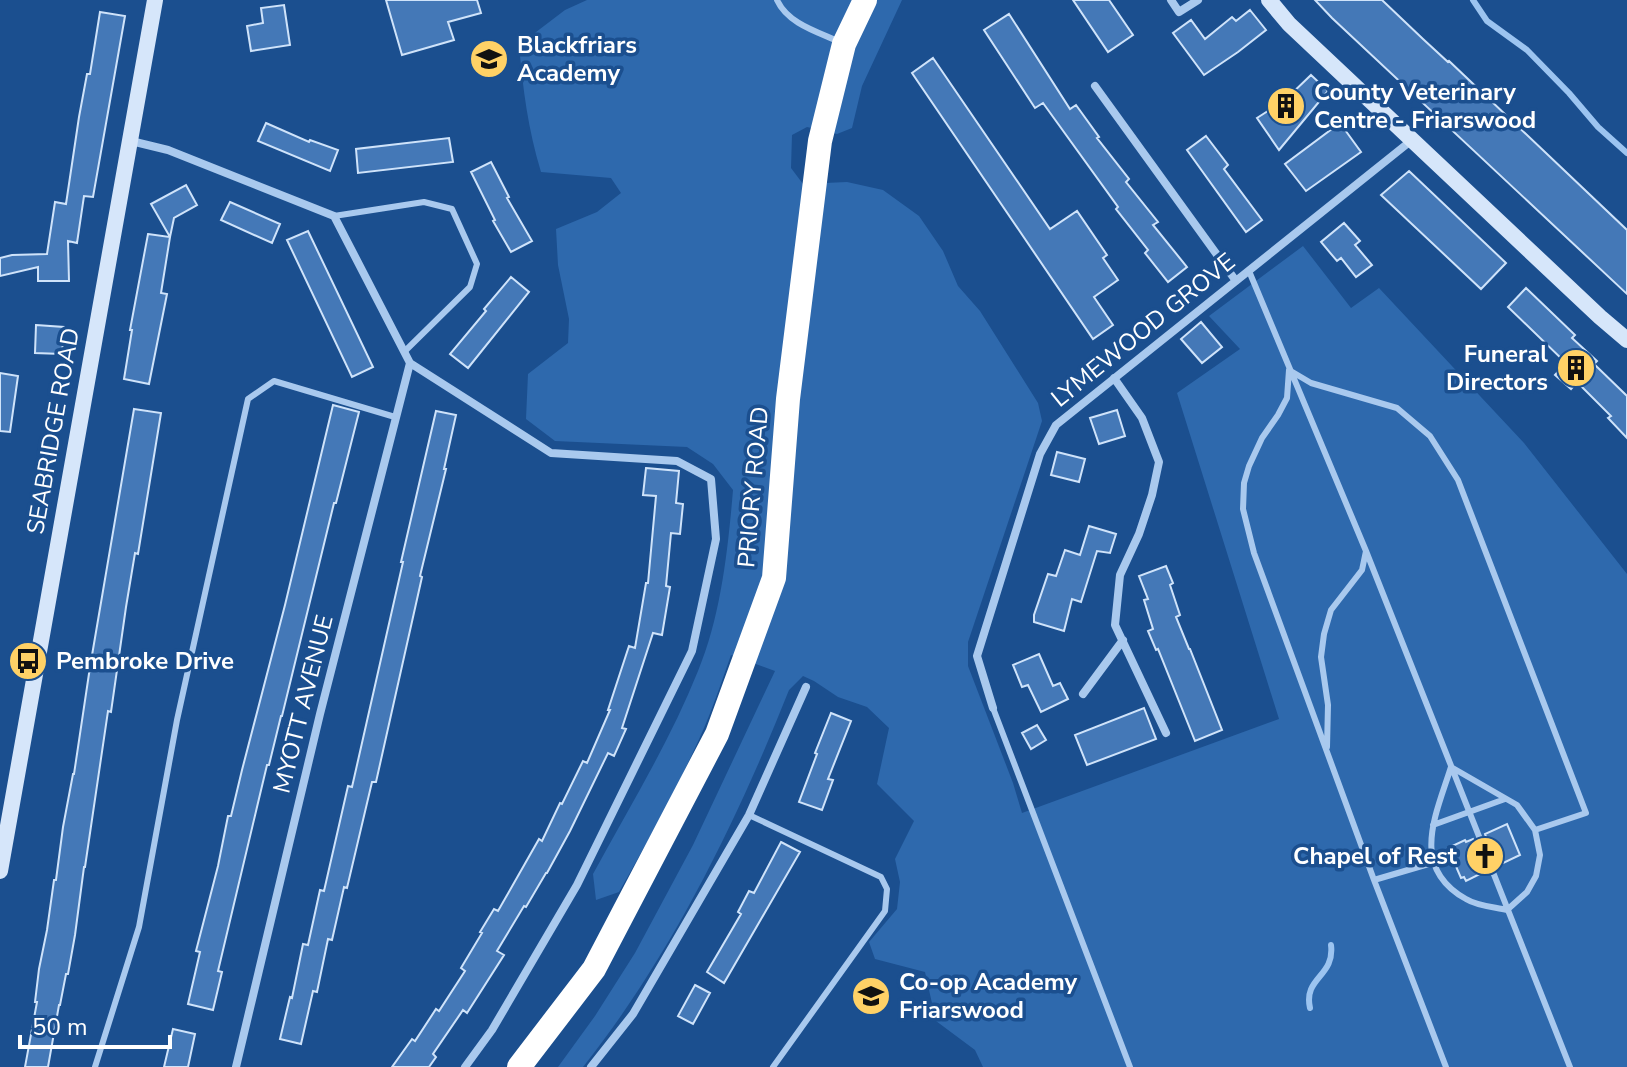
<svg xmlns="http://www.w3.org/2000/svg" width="1627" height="1067" viewBox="0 0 1627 1067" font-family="'Nunito Sans',sans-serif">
<rect width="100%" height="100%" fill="#1b4f8f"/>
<path fill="#2e69ad" d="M587,0H902L862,86L852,128L837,134L807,127L792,135L791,168L803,184L847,182L883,190L919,216L943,251L958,286L980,311L1038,403L1042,421L968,642V666L1013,783L1022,813L1279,719L1177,393L1240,349L1209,316L1303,246L1351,308L1379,288L1524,443L1627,574V1067H983L975,1050L936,1021L925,972L875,959L869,942L897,909L900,882L895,859L914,821L877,784L889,728L867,707L838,697L814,681L803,676L789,690C737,821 671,956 583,1067H558L595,1016L635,953L693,845L775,671L731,655C721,683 712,711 700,737C676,791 648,841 619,892L596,900L593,874C629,808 670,741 698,671C721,616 728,549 733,490L713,464L687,447L555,441L526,419L528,374L568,343L569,319L558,265L556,229L597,212L621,193L611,178L541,172C528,129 523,90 519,45L565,10Z"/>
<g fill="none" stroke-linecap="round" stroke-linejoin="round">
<path stroke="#9cc4f0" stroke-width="6" d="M1473,0L1487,21L1527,50L1569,93L1598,127L1627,153
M1310,1008C1303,977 1335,977 1331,945"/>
</g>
<path fill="#4478b7" stroke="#cfe3fa" stroke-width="2" d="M386,0H477L481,13L448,22L454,40L402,55Z
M1073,0H1109L1133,35L1108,52Z
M1315,0H1382L1423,39L1448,62L1449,61L1627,230V294L1332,18Z
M284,5L290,45L251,51L247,26L263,23L261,8Z
M1250,10L1266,30L1238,52L1204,75L1173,33L1191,20L1205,39L1232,17L1236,21Z
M100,12L125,16L93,197L84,196L77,243L68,241L69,281H38V267L0,276V258L12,255L47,254L55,202L66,204L79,117L87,74H90Z
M1009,14L1070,109L1076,105L1099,137L1097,138L1129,179L1126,182L1158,222L1153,225L1187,267L1168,282L1145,253L1148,250L1116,209L1118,207L1043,103L1035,108L984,30Z
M933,58L1050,229L1077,211L1107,255L1103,258L1118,280L1094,297L1113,325L1093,339L912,73Z
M1311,75L1328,91L1279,150L1257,118L1285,100Z
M266,123L309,142L310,140L338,150L330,171L258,141Z
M1340,123L1361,152L1306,191L1285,164Z
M1206,136L1228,165L1224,169L1262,220L1246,232L1187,150Z
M449,138L453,162L358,173L356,149Z
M491,162L509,197L507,198L532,241L511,252L493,221L495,220L471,172Z
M1409,171L1506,263L1481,289L1381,195Z
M186,185L197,205L174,218L170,237L151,204Z
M230,202L280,224L272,243L221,220Z
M1344,223L1360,241L1355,245L1372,265L1356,277L1341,258L1337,261L1321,242Z
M308,231L373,367L352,377L287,240Z
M148,234L170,237L161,293L167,294L149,384L124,379L132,330H130Z
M511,277L529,292L468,368L450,354L486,311L484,309Z
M1526,288L1575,335L1572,338L1597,361L1594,364L1627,396V438L1608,418L1611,416L1577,382L1571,389L1555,375L1566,363L1508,307Z
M1201,322L1222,347L1202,363L1181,339Z
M36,325L64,327L62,354L35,353Z
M0,373L18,376L10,432L0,431Z
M333,405L359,412L336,503H334L282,716H281L269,765H267L218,971L222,972L213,1010L188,1004L200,952L196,951L218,866L228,816H231L242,770L285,605Z
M134,409L161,413L138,554L135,553L126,607L111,712L108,711L85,867H84L75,935L68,974H66L60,1005H59L48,1067H25L37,1002H35L39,969L47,930L54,880H56L63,827L73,774H74L90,667Z
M1117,410L1125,436L1099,444L1090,418Z
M436,411L456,415L444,469H446L420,576L422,577L376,782H372L347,888L344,887L332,940L328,939L317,992L313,991L301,1044L280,1039L290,997L292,998L303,944L308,945L320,890L324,891L348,786L352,787L403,562H401Z
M1057,452L1085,459L1079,482L1051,475Z
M646,468L679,471L676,503L683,504L680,534L671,533L666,586L670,587L662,635L653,633L622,728L626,729L614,756L608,753L570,831L547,873H546L526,907L524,906L497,951L504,955L467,1013L463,1010L433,1054L436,1057L429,1067H392L412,1039L415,1041L436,1009L439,1011L465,971L461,968L482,933L480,932L494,909L498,911L539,839L542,841L560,803L562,804L583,761L587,763L610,710H608L629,646L635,648L646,583H648L656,496L643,495Z
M1089,526L1116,534L1110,553L1097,551L1081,602L1072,599L1064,631L1034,622V615L1048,574L1056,576L1065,550L1080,555Z
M1166,566L1173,583L1170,585L1180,615L1176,617L1189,649H1190L1222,730L1195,741L1158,649L1156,650L1148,631L1153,629L1144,600L1148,599L1139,576Z
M1039,654L1053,686L1060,683L1068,699L1041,712L1028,685L1022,687L1013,665Z
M1144,708L1156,739L1087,765L1075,735Z
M831,713L851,721L828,779L833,780L822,810L799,802L817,754L815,753Z
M1037,725L1046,740L1031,749L1022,733Z
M1507,824L1520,855L1497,866L1493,858L1488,856L1483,862L1486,871L1466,881L1464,877L1461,878L1448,848L1465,840L1466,842L1473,839L1480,853L1487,854L1490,848L1485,834Z
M781,842L800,852L724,983L707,972L741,914L738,912L749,891L754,893Z
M695,985L710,993L693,1024L678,1016Z
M173,1029L195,1034L188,1067H164Z"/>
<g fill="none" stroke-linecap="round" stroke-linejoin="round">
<path stroke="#a9c9ee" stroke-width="6" d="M777,0C788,24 818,32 840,42
M334,216L424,202L452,209L477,264L470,287L404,352
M1249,271L1366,551L1484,849
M993,708L1130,1067
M1327,747L1328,705L1321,657L1324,634L1331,610L1362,570L1366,551
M1451,767L1517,805L1535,830L1540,855L1536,876L1527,892L1507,910C1494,907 1477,906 1466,899C1409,867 1436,815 1451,767Z
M749,815L881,877L887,889L885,911L773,1067
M1433,825L1505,799
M1489,862L1570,1067
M1374,880L1432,863
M95,1067L139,927L177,720L248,399L274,381L395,417
M1446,1067L1374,880L1254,553L1243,509L1244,483L1249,466L1262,438L1278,415L1287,398L1289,370L1311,383L1397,408L1430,436L1458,480L1586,813L1535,830"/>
<path stroke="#a9c9ee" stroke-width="8" d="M1171,0L1179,12L1198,0
M1095,86L1236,281
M131,141L168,150L334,216L410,363L320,714L236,1067
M410,363L551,453L677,461L711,479L716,539L692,651L577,885L492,1030L465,1067
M1114,378L1142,418L1159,462L1152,495L1139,534L1120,575L1115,625L1166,733
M1083,694L1123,640
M993,708L977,656L1040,454L1056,425L1412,140
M591,1067L633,1014L749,815L806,687"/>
<path stroke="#d6e6fa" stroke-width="16" d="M1269,0L1289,24L1600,317L1627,340
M0,871L155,0"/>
<path stroke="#fff" stroke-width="24" d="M519,1067L594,969L717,734L774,578L788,399L820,141L844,44L865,0"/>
</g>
<defs>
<symbol id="school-disc" viewBox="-11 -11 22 22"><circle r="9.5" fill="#ffd166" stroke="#1b4f8f"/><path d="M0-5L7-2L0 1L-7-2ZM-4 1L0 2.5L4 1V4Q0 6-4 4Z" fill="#111"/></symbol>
<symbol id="building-disc" viewBox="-11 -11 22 22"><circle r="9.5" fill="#ffd166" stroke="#1b4f8f"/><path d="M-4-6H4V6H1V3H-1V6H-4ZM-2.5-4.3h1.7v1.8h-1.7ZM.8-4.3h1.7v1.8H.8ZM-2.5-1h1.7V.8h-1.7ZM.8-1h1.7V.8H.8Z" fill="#111"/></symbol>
<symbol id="bus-disc" viewBox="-11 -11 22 22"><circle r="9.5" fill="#ffd166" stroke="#1b4f8f"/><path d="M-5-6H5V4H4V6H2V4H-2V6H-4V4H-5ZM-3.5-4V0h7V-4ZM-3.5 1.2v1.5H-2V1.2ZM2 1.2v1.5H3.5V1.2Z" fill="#111"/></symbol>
<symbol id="church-disc" viewBox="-11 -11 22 22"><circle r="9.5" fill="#ffd166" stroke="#1b4f8f"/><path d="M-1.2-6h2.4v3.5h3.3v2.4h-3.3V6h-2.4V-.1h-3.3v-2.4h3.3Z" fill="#111"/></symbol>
</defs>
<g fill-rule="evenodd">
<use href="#school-disc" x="467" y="37" width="44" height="44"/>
<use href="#building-disc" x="1264" y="84" width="44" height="44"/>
<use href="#building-disc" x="1554" y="346" width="44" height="44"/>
<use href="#bus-disc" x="6" y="639" width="44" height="44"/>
<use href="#church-disc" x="1463" y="834" width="44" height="44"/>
<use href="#school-disc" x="849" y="974" width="44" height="44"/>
</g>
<g text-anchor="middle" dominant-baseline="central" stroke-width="7" stroke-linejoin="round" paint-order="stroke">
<g font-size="24" font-weight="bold" fill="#fff" stroke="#1b4f8f" text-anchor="start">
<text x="517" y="45">Blackfriars<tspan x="517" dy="28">Academy</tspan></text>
<text x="1314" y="92">County Veterinary<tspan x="1314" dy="28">Centre - Friarswood</tspan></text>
<text x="1548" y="354" text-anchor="end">Funeral<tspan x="1548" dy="28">Directors</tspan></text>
<text x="56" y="661">Pembroke Drive</text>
<text x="1457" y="856" text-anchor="end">Chapel of Rest</text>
<text x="899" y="982">Co-op Academy<tspan x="899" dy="28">Friarswood</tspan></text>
</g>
<g font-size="24" fill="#fff" stroke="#1b4f8f">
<text transform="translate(1143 330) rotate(-39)">LYMEWOOD GROVE</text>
<text transform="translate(53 431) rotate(-80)">SEABRIDGE ROAD</text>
<text transform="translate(753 487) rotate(-85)">PRIORY ROAD</text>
<text transform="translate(303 704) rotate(-76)">MYOTT AVENUE</text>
</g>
</g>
<path d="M20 1035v12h150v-12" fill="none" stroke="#ffffff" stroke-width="4"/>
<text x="32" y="1035" font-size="24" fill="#ffffff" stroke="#1b4f8f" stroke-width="6" paint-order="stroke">50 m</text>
</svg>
